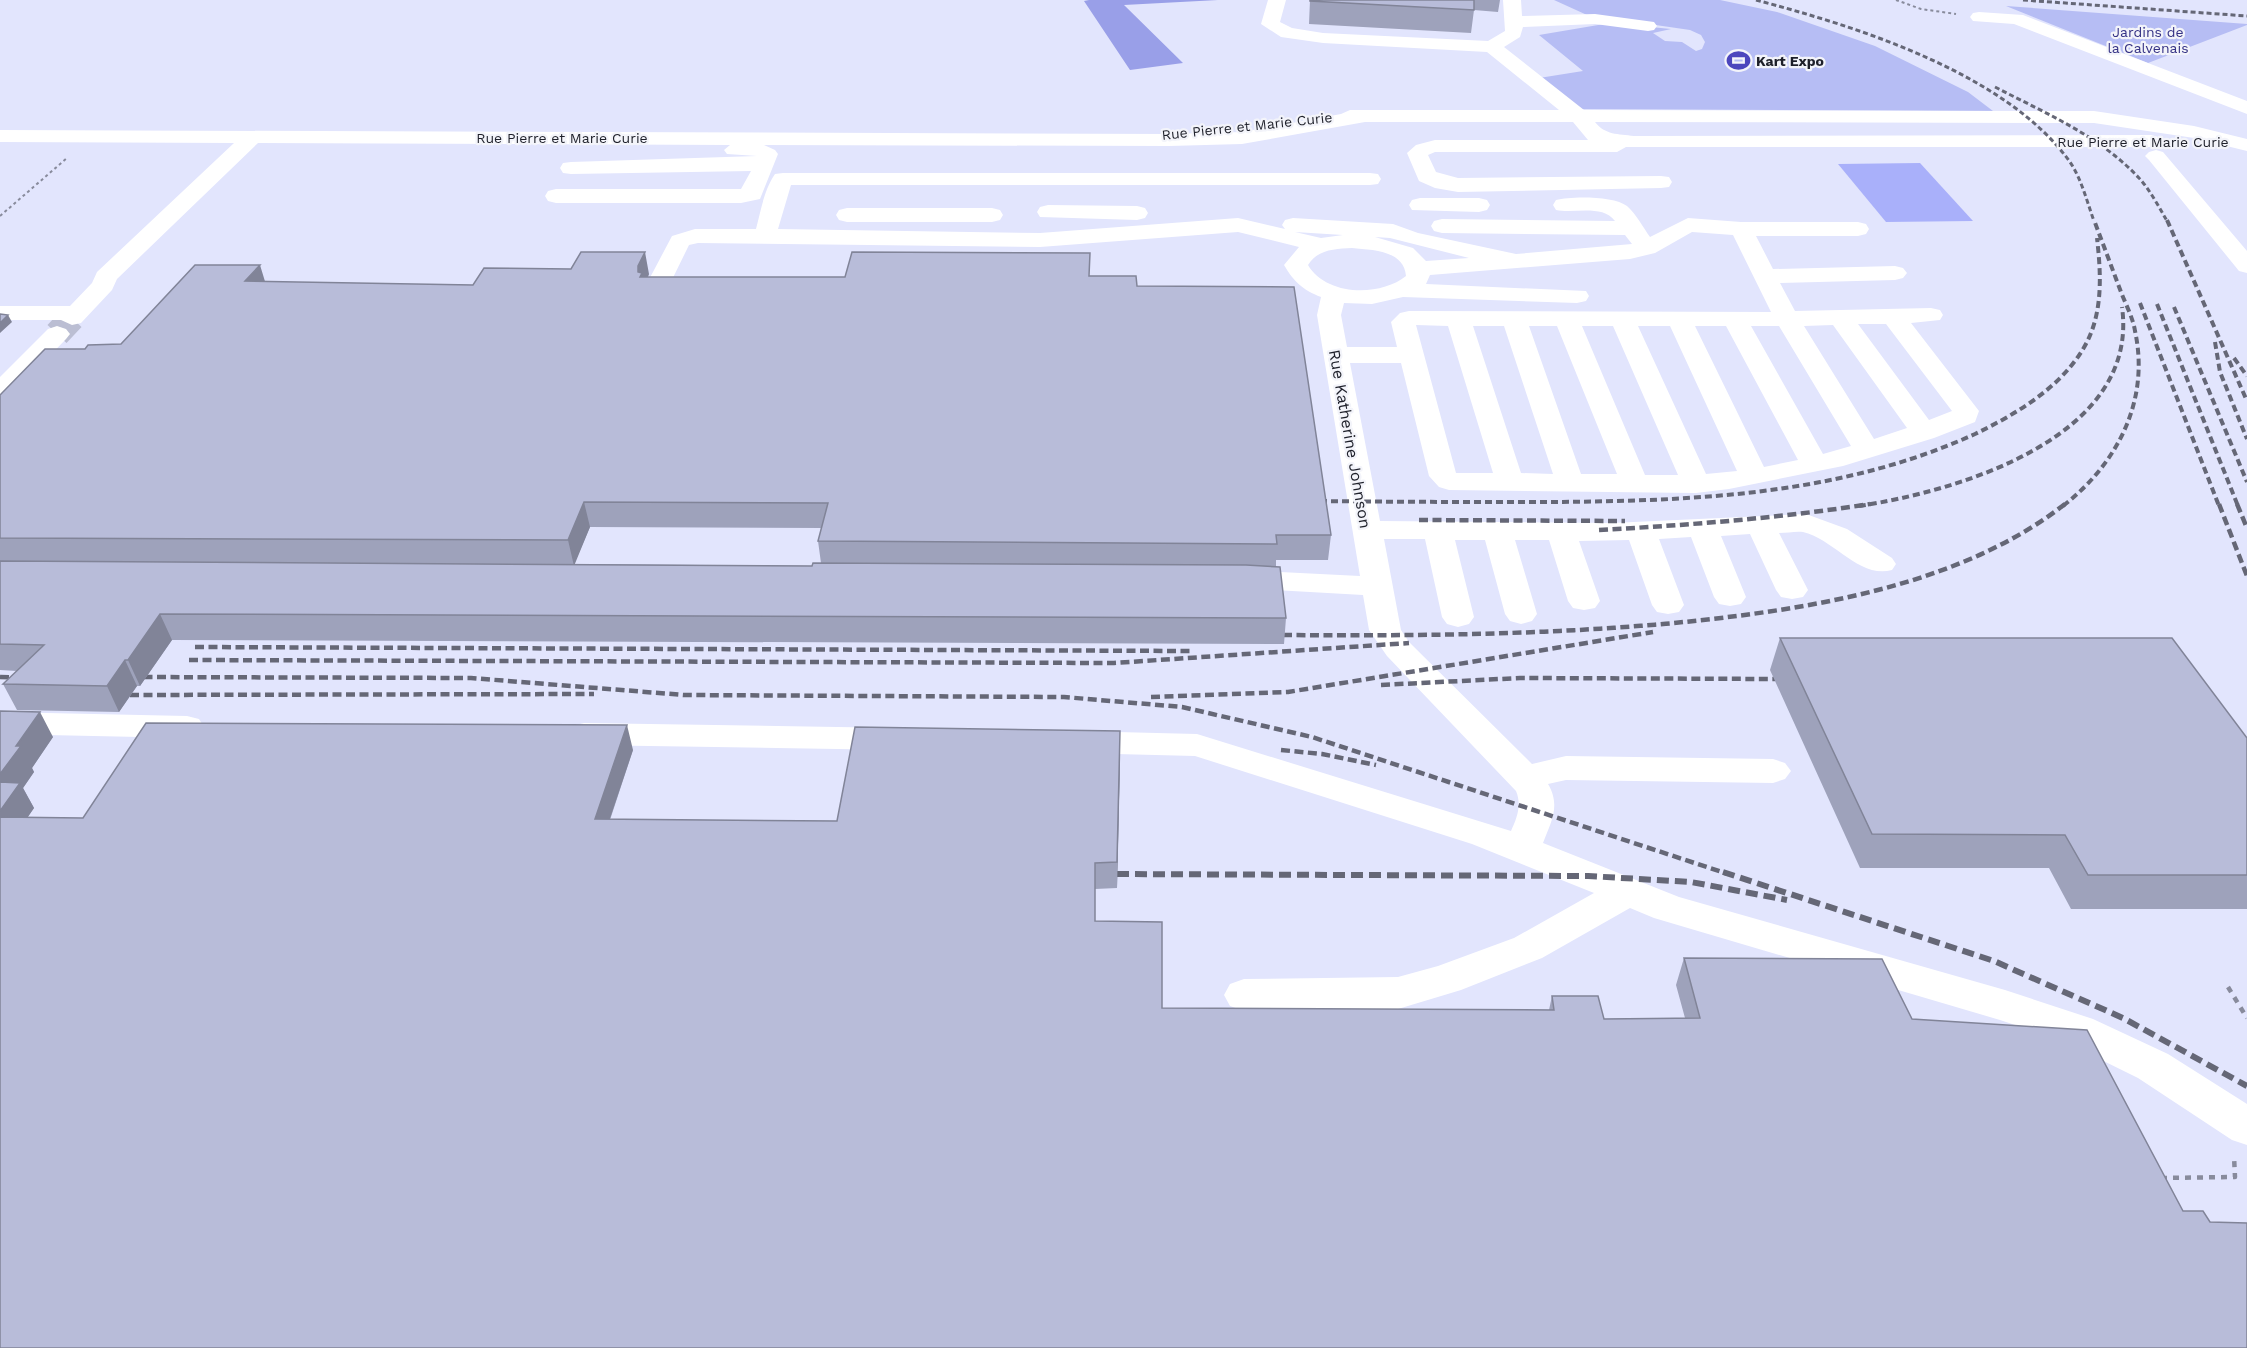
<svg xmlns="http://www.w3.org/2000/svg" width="2247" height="1348" viewBox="0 0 2247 1348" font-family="'Work Sans',sans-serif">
<rect width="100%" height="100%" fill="#e2e5fd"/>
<path fill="#b6bdf4" d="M1554,0H1720L1777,12L1875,46L1968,92L1993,111L1579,109L1539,78L1583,71L1539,35L1610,23L1671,29L1653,33L1665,41L1682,42L1696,51L1702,49L1705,42L1701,35L1690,30L1587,15Z
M2006,6L2247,24V25L2148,63Z"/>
<path fill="#999fe8" d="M1089,0H1218L1124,5L1183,63L1130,70L1084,1Z"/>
<path fill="#a9b0fa" d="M1920,163L1973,221L1886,222L1838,164Z"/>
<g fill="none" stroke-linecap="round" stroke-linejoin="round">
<path stroke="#bbbed3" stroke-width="26" stroke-dasharray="26 13" stroke-linecap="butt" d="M57,334L72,318"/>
<path stroke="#888b9c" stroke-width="2" stroke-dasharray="3 3" stroke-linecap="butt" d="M1896,0L1921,9L1956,14
M0,216L67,158"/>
<path stroke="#888b9c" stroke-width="4.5" stroke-dasharray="6 6" stroke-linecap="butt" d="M2228,987L2247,1018
M2161,1178L2235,1177L2234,1156"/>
<path fill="#fff" fill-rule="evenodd" d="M1268,0H1286L1280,22L1292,28L1323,33L1488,41L1505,31L1503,0H1521L1522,16L1595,14L1654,22L1657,26L1654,30L1648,31L1595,24L1523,27L1520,37L1504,47L1584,110L2094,111L2194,126L2247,139V151L2194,138L2094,123L1595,122C1605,135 1618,134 1634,136L2151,135L2158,137L2161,141L2158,145L2151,147H1626L1617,152H1435L1428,155L1436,172L1458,178L1661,176L1669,177L1672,182L1669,187L1661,188L1458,192L1435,188L1419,181L1407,153L1416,145L1435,140H1588L1573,122H1365L1242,144L1169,146L764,145L775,150L778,154L760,199L741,203H556L548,201L545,196L548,191L556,189H741L751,171L571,174L563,173L560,168L563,163L571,162L757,156L727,154L724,150L730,145L258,143L117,279L112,290L81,323L72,325L61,320H0V306H70L92,283L97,272L234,143L0,142V130L1169,134L1242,132L1341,114L1350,110H1559L1487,52L1323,43L1281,37L1261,24Z
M1979,12L2023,15L2247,101V114L2014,24L1973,21L1970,17L1973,13Z
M2156,150L2163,152L2247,251V273L2239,271L2149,160L2145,156L2149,152Z
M783,173H1370L1378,174L1381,179L1378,184L1370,185H791L778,229L1040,233L1238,218L1285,229L1282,225L1285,220L1293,218L1393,224L1418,233L1516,254L1632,244L1625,235L1442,233L1434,231L1431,226L1434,221L1442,219L1615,221C1602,204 1574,214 1556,210L1553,205L1556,200C1572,196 1614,196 1627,206C1636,214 1643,227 1650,237L1688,218L1741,222H1858L1866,224L1869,229L1866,234L1858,236H1756L1773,269L1895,266L1903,268L1907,273L1903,278L1895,280L1780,283L1795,311L1931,308L1940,310L1943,315L1940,320L1911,323L1979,411L1975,422L1934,438L1843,466L1729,489L1696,493L1449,490L1439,487L1429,476L1401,363H1350L1380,521L1612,523L1806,514L1847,529L1892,558L1896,564L1892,570C1859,579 1834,539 1803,532C1796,531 1787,533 1779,533L1808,590L1803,597L1792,599L1781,597L1776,590L1750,534L1721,536L1746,597L1741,604L1730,606L1719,604L1714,597L1691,537L1659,539L1684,605L1679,612L1668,614L1657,612L1652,605L1629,540L1579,541L1600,601L1595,608L1584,610L1573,608L1568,601L1549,540H1515L1537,614L1532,621L1521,624L1510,621L1505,614L1485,540H1455L1474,617L1469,624L1458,627L1447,624L1442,617L1425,539H1384L1401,630L1409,642L1532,764L1566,756L1773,759L1785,763L1791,771L1785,779L1773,783L1566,780L1548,784C1561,806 1551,822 1543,843L1679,897L2005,990L2093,1019L2168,1054L2247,1104V1145L2232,1140L2138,1078L2063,1041L2000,1020L1654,918L1630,908L1542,958L1461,990L1398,1009L1244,1011L1230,1006L1224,995L1230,984L1244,979L1398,977L1438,966L1514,938L1594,893L1472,844L1195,756L1076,753L1064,750L1059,742L1064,734L1076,731L1197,734L1511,831C1517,818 1522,805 1516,791L1387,656L1369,630L1363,595L1238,588L1227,586L1223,579L1227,572L1238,570L1360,576L1317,315L1321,297C1303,290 1294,282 1284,265L1299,247L1238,232L1040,247L698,243L689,245L665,294L656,296L647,294L644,289L672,236L695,229H756C761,210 764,190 775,174ZM1295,232L1343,235L1321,238ZM1692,232L1733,235L1771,312L1409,311L1400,313L1391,322L1397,347H1347L1341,315L1344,303L1372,304L1403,297L1577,303L1586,301L1589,296L1586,291L1426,284L1430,275L1630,259L1655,253ZM1375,237L1390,238L1469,258L1426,261L1413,248ZM1352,248C1372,250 1404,250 1406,276C1380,297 1326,296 1308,265C1318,249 1335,249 1352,248ZM1858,324H1886L1952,411L1929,420ZM1416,325L1448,326L1493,473H1456ZM1833,325L1907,428L1874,439L1804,326ZM1473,326H1504L1553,474L1521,473ZM1529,326H1557L1617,474H1581ZM1582,326H1613L1678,475H1645ZM1638,326H1670L1737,471L1706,474ZM1695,326H1726L1798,460L1764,467ZM1751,326H1779L1851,446L1823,454Z
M1420,198H1479L1487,200L1490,205L1487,210L1479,212L1412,210L1409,205L1412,200Z
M1048,205L1137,206L1145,208L1148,213L1145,218L1137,220L1040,217L1037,212L1040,207Z
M847,208H992L1000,210L1003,215L1000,220L992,222H847L839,220L836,215L839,210Z
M57,326L66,329L70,334L66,339L9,398L0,400V377L48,329Z
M0,712L187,716L199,719L204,727L199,735L187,738L0,734Z
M584,723L898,728L910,731L915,739L910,747L898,750L584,745L572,742L567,734L572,726Z"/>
<path stroke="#656776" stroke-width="3" stroke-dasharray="5 3" stroke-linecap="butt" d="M1756,0C1858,27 2006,73 2070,162C2082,180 2087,202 2094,221
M2023,0L2247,16
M1995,87C2045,113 2100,136 2139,178C2150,190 2159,207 2167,221"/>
<path stroke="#656776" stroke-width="4" stroke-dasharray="7 4" stroke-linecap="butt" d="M2167,220L2247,401
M2140,303L2219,506
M2157,304L2238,506
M2174,307L2247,482
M2215,342L2220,372L2247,439
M2234,358L2247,376
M1320,501C1397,502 1474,502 1551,502C1696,501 1841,495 1975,434C2018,413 2064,386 2087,342C2103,310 2101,273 2097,238
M1859,506C1959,491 2140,437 2122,307
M2063,506C2118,463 2150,400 2135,331C2133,318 2126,305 2121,292C2112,268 2103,244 2094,220"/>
<path stroke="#656776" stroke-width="4.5" stroke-dasharray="9 4.5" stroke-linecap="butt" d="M2219,504L2247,576
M2237,504L2247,528
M1419,520L1625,521
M1599,530C1690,525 1780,518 1870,504
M1283,635C1413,636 1544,635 1674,623C1805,610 1959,587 2065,504
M195,647L1191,651
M189,660L1114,663L1409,643
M0,677L25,678
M130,677L471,678L684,695L1064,697L1182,707L1312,737L1728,874
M1381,685L1520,678L1775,679
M130,695L594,694
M1151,697L1288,692L1653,632
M1281,750L1322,754L1376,765"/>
<path stroke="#656776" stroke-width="6" stroke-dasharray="12 6" stroke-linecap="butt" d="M1723,872L1994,961L2123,1018L2247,1086
M1117,874L1588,876L1691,882L1787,900"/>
</g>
<path fill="#9ea2bb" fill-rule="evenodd" d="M1310,0H1500L1498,12L1474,10L1471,33L1309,24Z
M649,274L648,277H845L1090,276L1137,286L1331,535L1328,560H1276V566L1286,618L1284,644L172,640L140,686H137L119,712L17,710L3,684L17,671L0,670V395L85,349L121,344L265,282L473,285ZM590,527L822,528L818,541L821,563L812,566L574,564Z
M1780,638L2247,738V909H2071L2049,868H1860L1770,670Z
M0,711L53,737L32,768L34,772L23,788L34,808L27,818H83L633,750L610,820L837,821L1120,757L1117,888L1095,889V921L1162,1008L1549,1010L1552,996L1604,1019L1685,1018L1676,985L1684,958L1912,1019L2183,1211L2210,1222L0,1348Z"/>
<path fill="#818498" d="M645,252L649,274L644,284L638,272V266Z
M260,265L267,288L245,281Z
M8,315L12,322L0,333V323Z
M584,502L590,527L574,566L568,540Z
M160,614L172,640L140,686L128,660Z
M125,660L137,686L119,712L107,686Z
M40,712L53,737L32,768L34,772L23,788L34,808L10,843L0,824V774L16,746Z
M627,725L633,750L601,845L595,819Z
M1120,731V757L1117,888V862Z"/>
<path fill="#b8bcd9" stroke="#818498" stroke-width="1.5" d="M1310,0H1474V10L1310,1Z
M581,252H645L638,266V272L642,273L640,277H845L852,252L1090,253L1089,276H1136L1137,286L1294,287L1331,535H1276L1277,544L818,541L828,503L584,502L568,540L0,538V395L45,349H85L88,345L121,344L195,265H260L245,281L473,285L484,268L571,269Z
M0,314L8,315L0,323Z
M0,561L812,566L813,563L1246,565L1280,567L1286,618L160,614L128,660H125L107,686L3,684L44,645L0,644Z
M1780,638H2172L2247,738V875H2088L2065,835L1872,834Z
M0,711L40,712L16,746H21L0,774Z
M146,723L627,725L595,819L837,821L855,727L1120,731L1117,862L1095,863V921L1162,922V1008L1554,1010L1552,996H1598L1604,1019L1700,1018L1684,958L1882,959L1912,1019L2087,1030L2183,1211H2203L2210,1222L2247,1223V1348H0V817L83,818Z
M0,782L20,783L0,811Z"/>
<defs>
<symbol id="stadium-bare" viewBox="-9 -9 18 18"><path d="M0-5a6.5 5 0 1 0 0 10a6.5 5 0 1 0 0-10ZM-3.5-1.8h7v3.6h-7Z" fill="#4c46bd" stroke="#f3f4fa" stroke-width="2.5" paint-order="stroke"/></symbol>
</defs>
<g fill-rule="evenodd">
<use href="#stadium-bare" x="1722" y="44" width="33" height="33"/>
</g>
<g text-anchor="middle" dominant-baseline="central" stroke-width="4.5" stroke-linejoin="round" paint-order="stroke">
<g font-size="14" fill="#353285" stroke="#f3f4fa">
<text x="2148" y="32">Jardins de<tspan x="2148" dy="16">la Calvenais</tspan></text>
</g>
<g font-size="14" font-weight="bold" fill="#1e202a" stroke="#f3f4fa" text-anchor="start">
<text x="1756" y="61">Kart Expo</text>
</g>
<g font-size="14" fill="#1e202a" stroke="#f3f4fa">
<text transform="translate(1247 126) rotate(-6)">Rue Pierre et Marie Curie</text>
<text x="562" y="138">Rue Pierre et Marie Curie</text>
<text x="2143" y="142">Rue Pierre et Marie Curie</text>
</g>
<g font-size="16" fill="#1e202a" stroke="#f3f4fa">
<text transform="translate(1350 439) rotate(80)">Rue Katherine Johnson</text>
</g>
</g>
</svg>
